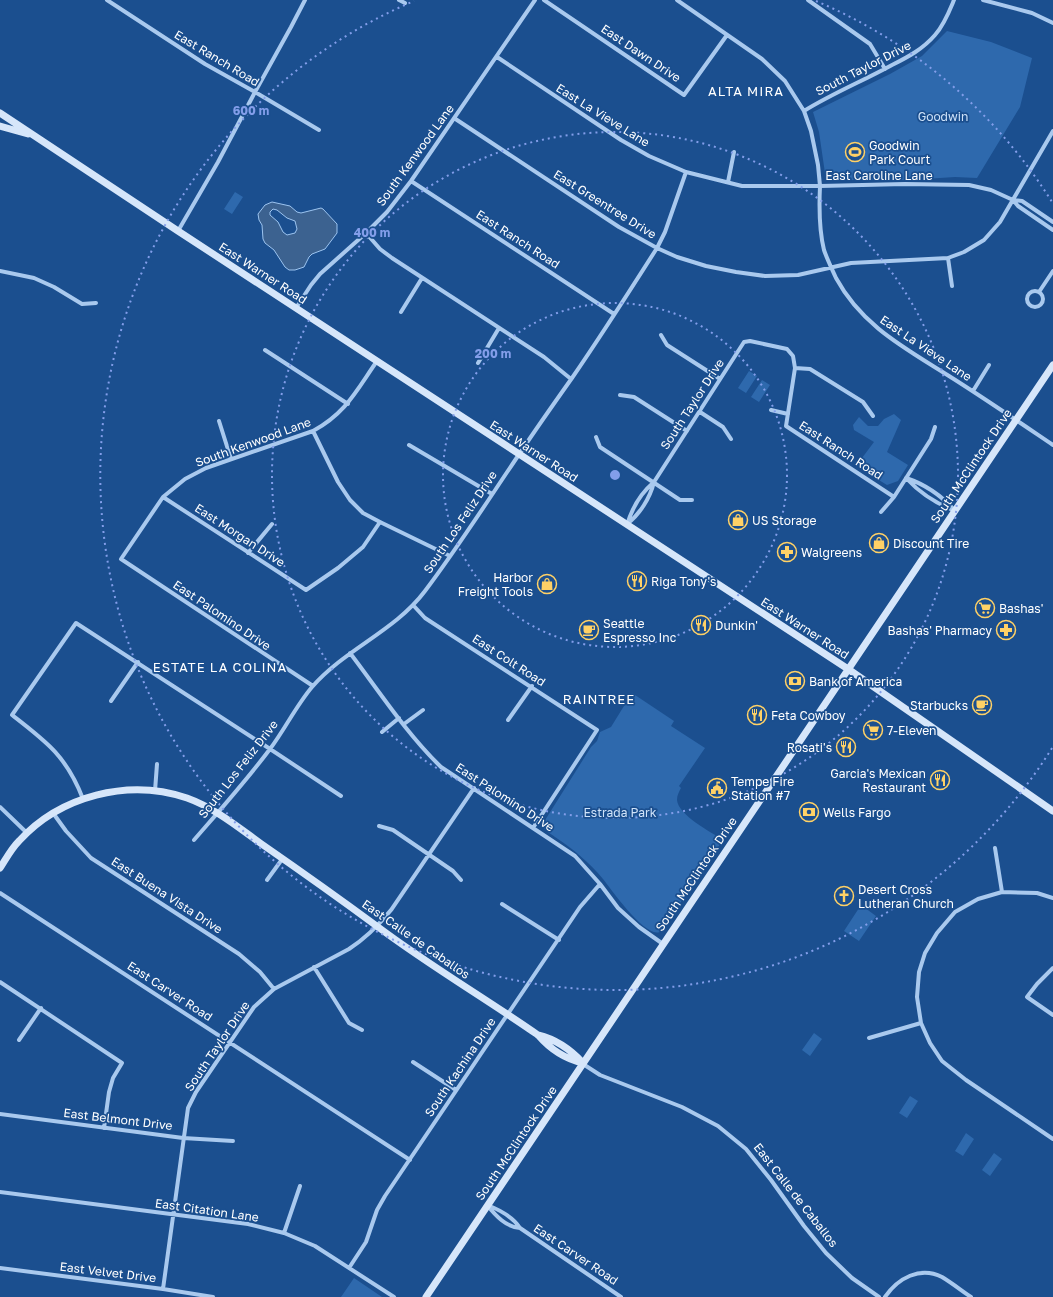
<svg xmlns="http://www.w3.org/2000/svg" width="1053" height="1297" viewBox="0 0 1053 1297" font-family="'Golos Text',sans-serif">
<rect width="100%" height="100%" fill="#1b4f8f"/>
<path fill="#2e69ad" d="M947,31L991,42L1032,58L1020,107L977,178L955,177L909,180H826L819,132L813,112L890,74L922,56Z
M235,192L243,197L232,214L224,209Z
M749,371L757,376L746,393L738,388Z
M762,380L770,385L759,402L751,397Z
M894,414L901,420L887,452L908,465L898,481L887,485L864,471L859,462L874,442L854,430L853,425L859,417L868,426H878L884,419Z
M632,693L674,721L671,726L705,748L679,786L681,788C679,792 677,795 677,800C678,815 711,832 723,840L661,931C648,942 611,889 603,879C589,862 573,849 555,837C550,833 544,831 542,825L591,747L597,741L600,732L611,727Z
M861,905L876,916L859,941L844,931Z
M814,1033L822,1039L810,1056L802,1050Z
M910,1096L918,1101L907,1118L899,1113Z
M966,1133L974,1139L963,1156L955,1151Z
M994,1153L1002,1159L990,1176L982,1170Z
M354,1278L382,1297H341Z"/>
<path fill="#3c6290" stroke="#9cc4f0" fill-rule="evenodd" d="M272,202L290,206L297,212L301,213L321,208L323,209L337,224V233L325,249L312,254L309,257L304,267L295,270H289L285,267L274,250L265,243L263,239L262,225L259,220L258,214L265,205ZM273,209L277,210L287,218L295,221L297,229L295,233L287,235L283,232L278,222L270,215V212Z"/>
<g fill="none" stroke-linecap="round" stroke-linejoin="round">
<path stroke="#a9c9ee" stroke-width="4" d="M107,0L205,64L255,92L319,130
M399,0L405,3
M544,0L684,95L727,35
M677,0L762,59L785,81L804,111L811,131L818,165L820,186L905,184L969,185L991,190L1013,200L1022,201L1053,222
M808,0L870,44L885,69
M983,0L1032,13L1053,23
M497,57L621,140L649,156L686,172L742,186H820C819,207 819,230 824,250C827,259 832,269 836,278C862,326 905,348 949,376C984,398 1019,422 1053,445
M804,111C833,93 863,81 892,65C908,57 923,49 935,35C944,25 949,12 954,0
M454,118L619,227L657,248L677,257L706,266L736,272L765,276L798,275L851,263L948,258L964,252L984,240L1000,222L1053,131
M411,181L614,314
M728,182L734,152
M1013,200L1018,206L1053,230
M178,231L218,162L255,92L291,27L305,0
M366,233L380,249L392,258L544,357L571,379
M948,258L952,286
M0,271L34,278L54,287L82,304L96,303
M1027 299a8 8 0 1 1 16 0a8 8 0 1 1-16 0Z
M1039,292L1053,271
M296,308L311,285L320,274L366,233L387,212L411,181L535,0
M401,312L422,278
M661,335L667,345L720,379
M265,350L348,404
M478,363L499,328
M795,368L786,426L894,497
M973,391L989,365
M620,395L634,397L687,431
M771,410L788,414
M700,412L723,427L731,439
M219,421L231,459
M313,431L338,482L350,500L363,513L380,522L450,556
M596,437L600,447L680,500H692
M409,445L492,494
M906,478C924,484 942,496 955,511
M906,478C919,492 935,503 953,510
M163,497L306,590L338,568L363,547L380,522
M881,512L894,497L931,439L935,427
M627,524C640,514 650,498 654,482
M627,525C632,508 641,493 654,482L744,342L750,341L787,349L793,356L795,368L810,369L863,402L873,416
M248,553L272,524
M413,605L425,618L597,730L533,828
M350,653C379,691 406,733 441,767L575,856L600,884L618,908L639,927L663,944
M313,686L121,559L163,497L185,479L206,468L313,431C346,413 356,391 377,361
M111,701L138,662
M508,720L532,686
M404,724L423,710
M382,732L399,718
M155,791L157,764
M83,799C67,757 47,742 12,715L76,623L264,745L341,796
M0,807L27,833
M53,813L66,831L91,858L239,954L260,972L274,989
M379,826L393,830L453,871L461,880
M194,840C220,810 246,781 270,749C285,729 296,706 312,687C345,649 395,631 425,591C459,546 490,497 522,450C538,426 555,402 572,378C601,336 629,292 657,248L665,232L686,172
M995,848L1002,892
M267,880L283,858
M0,893L410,1160
M1053,898L1037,893L1002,892L978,899L955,912L937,933L925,953L919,972L917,997L921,1023L930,1043L942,1061L966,1080L1053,1139
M502,904L559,940
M314,967L349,1023L362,1030
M1053,968L1037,984L1027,997L1053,1015
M0,982L122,1063L113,1078L109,1092L104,1128
M869,1038L921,1023
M19,1040L41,1008
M413,1062L456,1090
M583,1064L600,1075L682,1107L718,1126L746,1149L771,1180L804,1226L826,1253L852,1278L879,1297
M0,1114L183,1138L233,1141
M0,1192L248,1224L284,1233L315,1246L394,1297
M487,1205C500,1210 513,1217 520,1228L621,1297
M487,1205C496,1216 506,1227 520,1228
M284,1233L300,1186
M0,1268L163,1289L213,1297
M349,1268L366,1242L377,1210L385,1196L580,907L600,884
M163,1289L188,1108L196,1092L254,1007L274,989L349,949C366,938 378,926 391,910L474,788
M885,1297C898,1278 920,1266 942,1277C952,1283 962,1291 971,1297"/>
<path stroke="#d6e6fa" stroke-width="7" d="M0,113L178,231L848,669L1053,811
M0,126L28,134
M0,868C6,859 11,849 19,841C60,796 128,778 187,798C215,808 239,828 263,845C302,872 340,899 378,927C430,966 485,998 538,1035C550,1049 565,1059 583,1063
M538,1035C555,1039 571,1050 583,1063
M426,1297L1053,365"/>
</g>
<g fill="none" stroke="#839eea" stroke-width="2" stroke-dasharray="2 4">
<circle cx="615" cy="475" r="172"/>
<circle cx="615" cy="475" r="343"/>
<path d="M1052 748A515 515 0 1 1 414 1M816 1A515 515 0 0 1 1052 202"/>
</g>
<defs>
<symbol id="stadium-ring" viewBox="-11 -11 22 22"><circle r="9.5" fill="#1b4f8f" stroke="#ffd166" stroke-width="1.5"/><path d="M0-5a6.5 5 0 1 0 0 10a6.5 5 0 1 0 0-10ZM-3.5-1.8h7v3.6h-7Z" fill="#ffd166"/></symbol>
<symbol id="shop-ring" viewBox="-11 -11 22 22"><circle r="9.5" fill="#1b4f8f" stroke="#ffd166" stroke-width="1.5"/><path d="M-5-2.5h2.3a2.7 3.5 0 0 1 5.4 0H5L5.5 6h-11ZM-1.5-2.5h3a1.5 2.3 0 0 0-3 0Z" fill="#ffd166"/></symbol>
<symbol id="pharmacy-ring" viewBox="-11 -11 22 22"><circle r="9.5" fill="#1b4f8f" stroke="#ffd166" stroke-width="1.5"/><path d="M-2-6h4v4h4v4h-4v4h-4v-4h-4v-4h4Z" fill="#ffd166"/></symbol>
<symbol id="restaurant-ring" viewBox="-11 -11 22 22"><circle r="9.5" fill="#1b4f8f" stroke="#ffd166" stroke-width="1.5"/><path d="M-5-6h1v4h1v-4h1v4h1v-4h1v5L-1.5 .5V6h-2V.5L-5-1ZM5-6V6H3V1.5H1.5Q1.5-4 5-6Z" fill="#ffd166"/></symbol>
<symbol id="supermarket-ring" viewBox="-11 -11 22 22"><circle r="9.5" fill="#1b4f8f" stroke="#ffd166" stroke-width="1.5"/><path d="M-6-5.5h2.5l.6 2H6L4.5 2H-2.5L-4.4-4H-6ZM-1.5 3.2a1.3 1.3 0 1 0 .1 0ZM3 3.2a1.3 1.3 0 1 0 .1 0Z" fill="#ffd166"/></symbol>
<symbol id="cafe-ring" viewBox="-11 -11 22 22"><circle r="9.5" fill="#1b4f8f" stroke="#ffd166" stroke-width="1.5"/><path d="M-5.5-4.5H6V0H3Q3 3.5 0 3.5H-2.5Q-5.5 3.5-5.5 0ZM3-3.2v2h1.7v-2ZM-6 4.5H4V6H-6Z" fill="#ffd166"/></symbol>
<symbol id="bank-ring" viewBox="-11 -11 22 22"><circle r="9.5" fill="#1b4f8f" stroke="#ffd166" stroke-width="1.5"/><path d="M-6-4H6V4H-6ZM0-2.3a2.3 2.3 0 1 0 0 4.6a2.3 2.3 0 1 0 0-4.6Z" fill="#ffd166"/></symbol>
<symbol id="civic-ring" viewBox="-11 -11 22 22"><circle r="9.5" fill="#1b4f8f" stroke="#ffd166" stroke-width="1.5"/><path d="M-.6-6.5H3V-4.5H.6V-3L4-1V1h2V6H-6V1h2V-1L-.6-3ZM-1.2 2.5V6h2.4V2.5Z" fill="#ffd166"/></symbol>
<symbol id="church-ring" viewBox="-11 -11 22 22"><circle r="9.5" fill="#1b4f8f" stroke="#ffd166" stroke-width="1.5"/><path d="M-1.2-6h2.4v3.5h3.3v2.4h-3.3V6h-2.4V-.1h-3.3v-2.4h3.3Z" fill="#ffd166"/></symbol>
</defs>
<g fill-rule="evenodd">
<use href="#stadium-ring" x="844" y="141" width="22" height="22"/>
<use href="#shop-ring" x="727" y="509" width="22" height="22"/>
<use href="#shop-ring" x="868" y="532" width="22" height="22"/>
<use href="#pharmacy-ring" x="776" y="541" width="22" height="22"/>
<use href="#restaurant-ring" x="626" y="570" width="22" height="22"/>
<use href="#shop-ring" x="536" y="573" width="22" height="22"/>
<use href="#supermarket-ring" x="974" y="597" width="22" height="22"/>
<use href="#restaurant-ring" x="690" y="614" width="22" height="22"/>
<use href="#cafe-ring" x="578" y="619" width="22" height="22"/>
<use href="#pharmacy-ring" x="995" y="619" width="22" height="22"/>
<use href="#bank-ring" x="784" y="670" width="22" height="22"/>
<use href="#cafe-ring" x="971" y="694" width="22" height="22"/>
<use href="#restaurant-ring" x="746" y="704" width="22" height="22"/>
<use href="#supermarket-ring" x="862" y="719" width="22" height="22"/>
<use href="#restaurant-ring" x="835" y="736" width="22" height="22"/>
<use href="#restaurant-ring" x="929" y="769" width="22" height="22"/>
<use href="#civic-ring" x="706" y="777" width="22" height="22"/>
<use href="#bank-ring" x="798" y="801" width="22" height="22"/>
<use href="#church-ring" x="833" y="885" width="22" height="22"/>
</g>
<g text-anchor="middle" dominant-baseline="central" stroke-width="3.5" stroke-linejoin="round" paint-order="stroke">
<g font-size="12" fill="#fff" stroke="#1b4f8f">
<text transform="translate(641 53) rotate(34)">East Dawn Drive</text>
<text transform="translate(217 58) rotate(31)">East Ranch Road</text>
<text transform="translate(863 68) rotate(-27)">South Taylor Drive</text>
<text transform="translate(603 115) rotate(32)">East La Vieve Lane</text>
<text transform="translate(415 155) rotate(-54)">South Kenwood Lane</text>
<text x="879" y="175">East Caroline Lane</text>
<text transform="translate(605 204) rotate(32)">East Greentree Drive</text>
<text transform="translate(518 239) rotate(33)">East Ranch Road</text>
<text transform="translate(263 273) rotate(33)">East Warner Road</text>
<text transform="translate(926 348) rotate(34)">East La Vieve Lane</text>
<text transform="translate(692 404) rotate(-57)">South Taylor Drive</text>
<text transform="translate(253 442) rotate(-20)">South Kenwood Lane</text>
<text transform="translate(841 450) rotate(33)">East Ranch Road</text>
<text transform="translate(534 451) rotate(33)">East Warner Road</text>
<text transform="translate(971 466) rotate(-56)">South McClintock Drive</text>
<text transform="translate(460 522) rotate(-56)">South Los Feliz Drive</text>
<text transform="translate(240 535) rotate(33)">East Morgan Drive</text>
<text transform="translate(222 615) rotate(34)">East Palomino Drive</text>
<text transform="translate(805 628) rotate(33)">East Warner Road</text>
<text transform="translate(509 660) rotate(33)">East Colt Road</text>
<text transform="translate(238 769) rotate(-52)">South Los Feliz Drive</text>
<text transform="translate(505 797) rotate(33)">East Palomino Drive</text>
<text transform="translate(696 874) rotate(-56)">South McClintock Drive</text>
<text transform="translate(167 895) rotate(33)">East Buena Vista Drive</text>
<text transform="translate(416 939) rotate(35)">East Calle de Caballos</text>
<text transform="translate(170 991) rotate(33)">East Carver Road</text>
<text transform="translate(217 1046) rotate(-56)">South Taylor Drive</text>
<text transform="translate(460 1067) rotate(-56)">South Kachina Drive</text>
<text transform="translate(118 1119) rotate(7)">East Belmont Drive</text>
<text transform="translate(516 1143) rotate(-56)">South McClintock Drive</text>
<text transform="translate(796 1195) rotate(52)">East Calle de Caballos</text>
<text transform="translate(207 1210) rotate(8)">East Citation Lane</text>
<text transform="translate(576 1254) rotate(34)">East Carver Road</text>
<text transform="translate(108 1272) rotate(7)">East Velvet Drive</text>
</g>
<g font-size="12" fill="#cfe3fa" stroke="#1b4f8f">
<text x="943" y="116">Goodwin</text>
<text x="620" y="812">Estrada Park</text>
</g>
<g font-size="12" fill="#fff" stroke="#1b4f8f" text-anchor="start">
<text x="869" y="145">Goodwin<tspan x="869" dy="14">Park Court</tspan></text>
<text x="752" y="520">US Storage</text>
<text x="893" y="543">Discount Tire</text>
<text x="801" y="552">Walgreens</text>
<text x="533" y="577" text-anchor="end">Harbor<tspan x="533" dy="14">Freight Tools</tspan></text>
<text x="651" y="581">Riga Tony's</text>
<text x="999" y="608">Bashas'</text>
<text x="603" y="623">Seattle<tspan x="603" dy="14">Espresso Inc</tspan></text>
<text x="715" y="625">Dunkin'</text>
<text x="992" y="630" text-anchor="end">Bashas' Pharmacy</text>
<text x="809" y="681">Bank of America</text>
<text x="968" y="705" text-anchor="end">Starbucks</text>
<text x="771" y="715">Feta Cowboy</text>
<text x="887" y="730">7-Eleven</text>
<text x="832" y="747" text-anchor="end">Rosati's</text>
<text x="926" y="773" text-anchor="end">Garcia's Mexican<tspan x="926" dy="14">Restaurant</tspan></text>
<text x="731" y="781">Tempe Fire<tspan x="731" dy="14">Station #7</tspan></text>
<text x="823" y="812">Wells Fargo</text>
<text x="858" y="889">Desert Cross<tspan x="858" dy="14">Lutheran Church</tspan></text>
</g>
<g font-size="13" letter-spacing="1" fill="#fff" stroke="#1b4f8f">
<text x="746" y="91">ALTA MIRA</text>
<text x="220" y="667">ESTATE LA COLINA</text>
<text x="599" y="699">RAINTREE</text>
</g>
</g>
<circle cx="615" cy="475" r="6" fill="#839eea" stroke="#1b4f8f" stroke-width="2"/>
<g font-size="12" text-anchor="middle" font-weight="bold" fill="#839eea" stroke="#1b4f8f" stroke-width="3.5" stroke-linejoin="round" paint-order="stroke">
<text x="251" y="115">600 m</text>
<text x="372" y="237">400 m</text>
<text x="493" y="358">200 m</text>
</g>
</svg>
